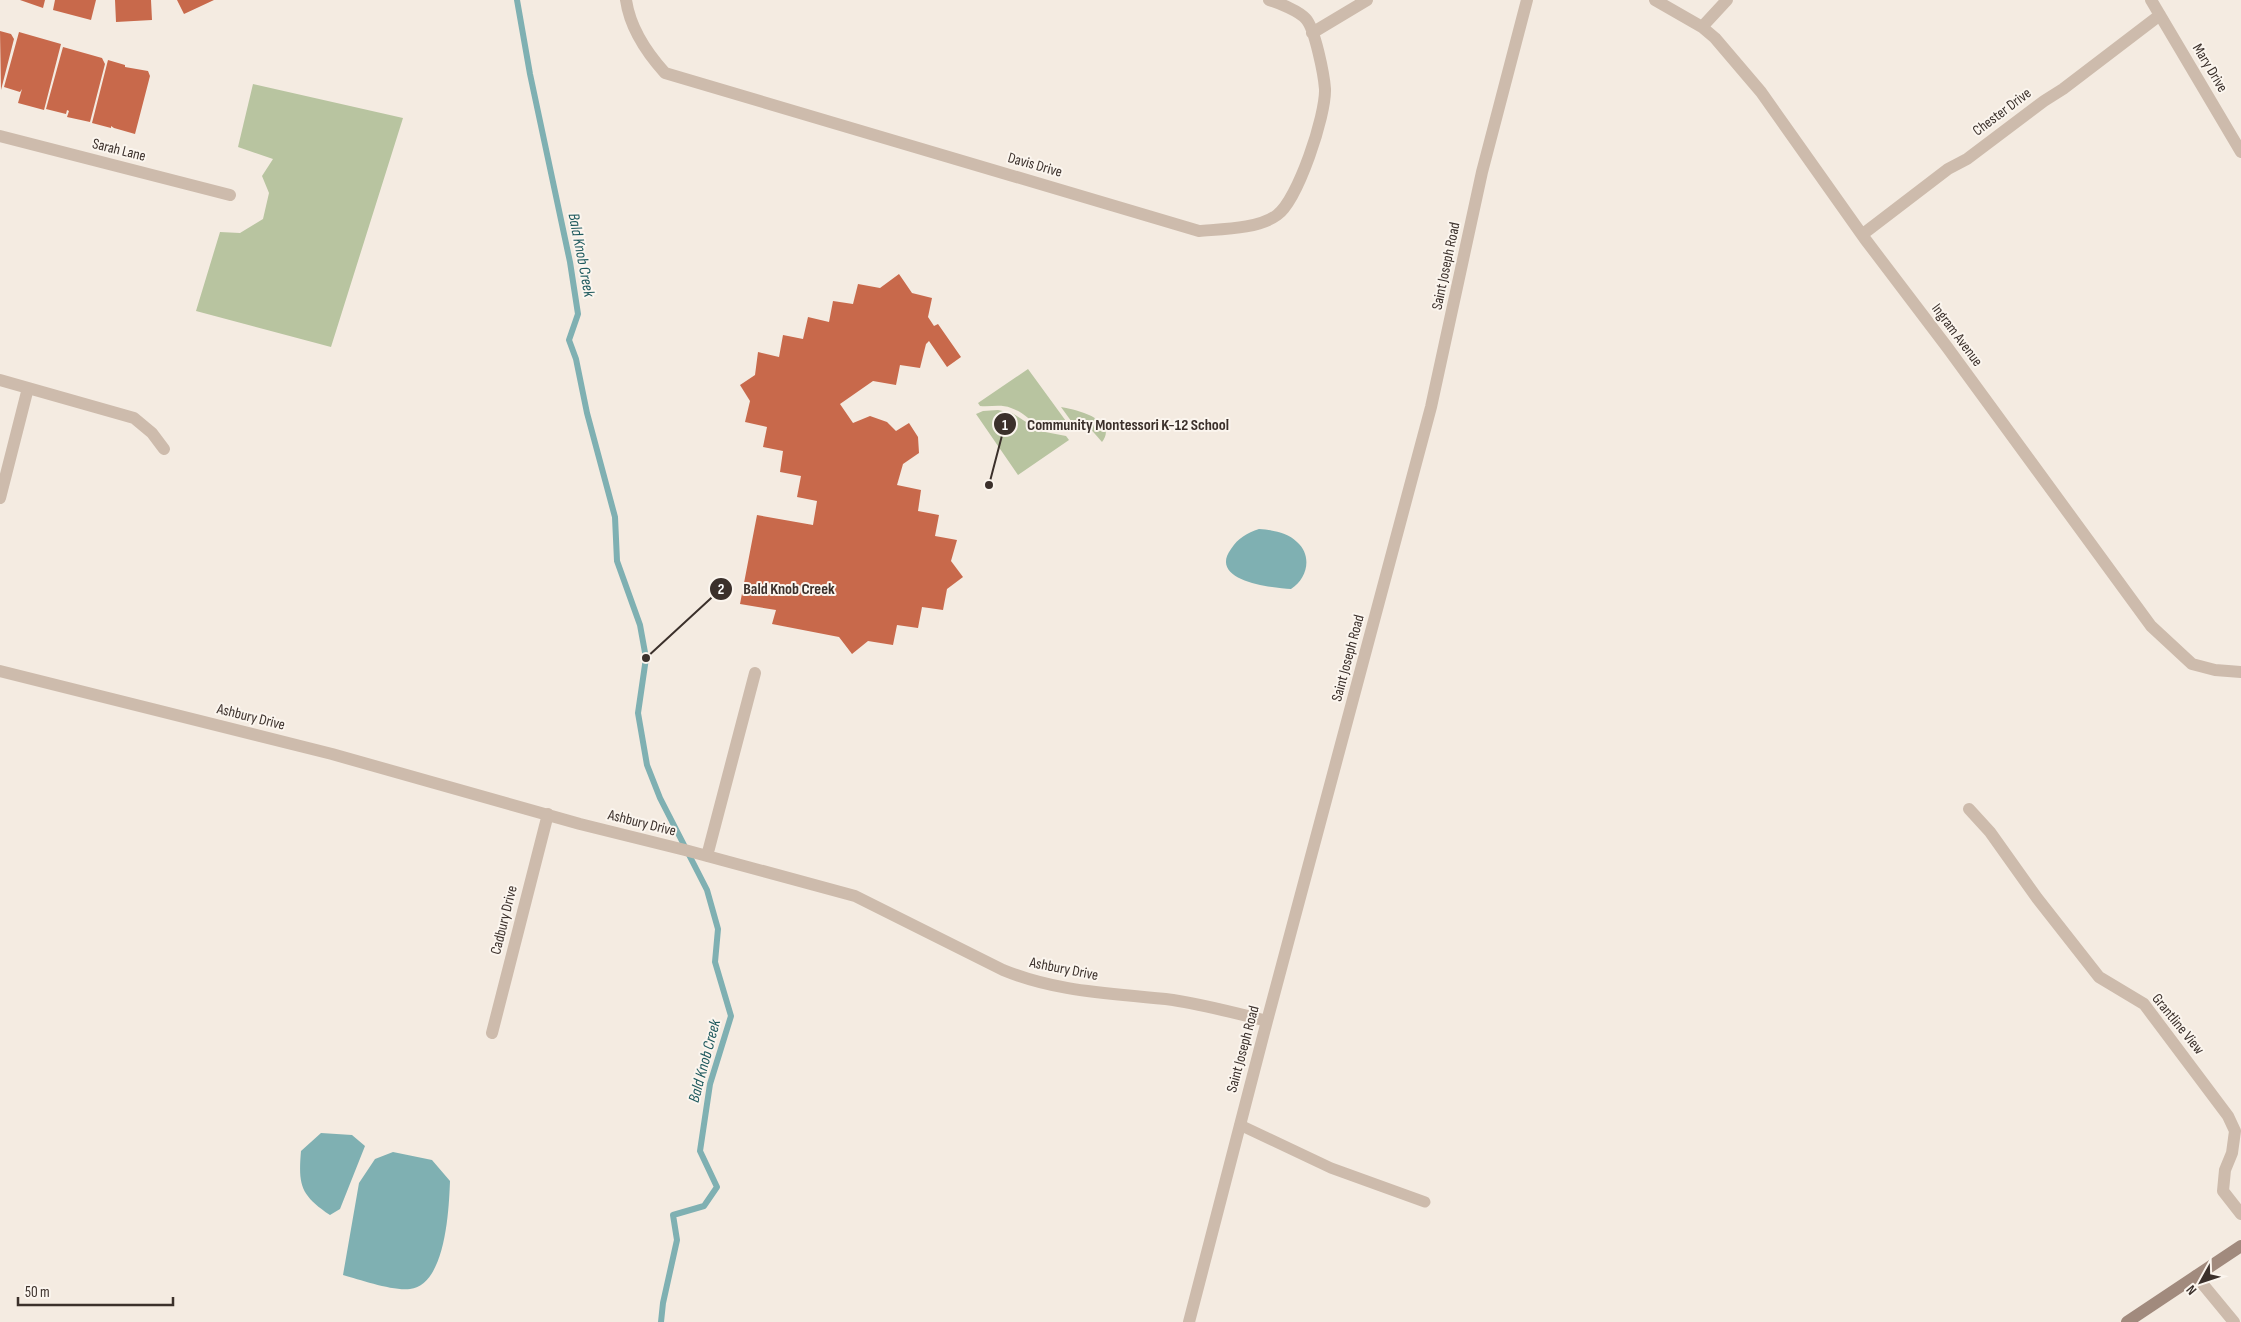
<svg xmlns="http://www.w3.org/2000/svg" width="2241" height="1322" viewBox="0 0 2241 1322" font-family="'Sofia Sans Condensed',sans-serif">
<rect width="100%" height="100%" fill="#f4ebe1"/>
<path fill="#b8c4a0" d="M253,84L403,118L331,347L196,311L220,232L240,233L263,219L269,193L262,176L273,159L238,147Z
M1028,369L1071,428C1066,431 1062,430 1056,430C1030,427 1031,415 1011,408C1001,404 991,407 980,406L978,403Z
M1061,407C1075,409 1119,420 1102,442L1088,426L1079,432Z
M998,410L1012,413L1040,431L1066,436L1069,440L1018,475L976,414L983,411Z"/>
<path fill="#7fb0b2" d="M1259,529C1272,530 1287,532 1297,542C1313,556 1307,579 1291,589C1270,588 1208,580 1231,549C1238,538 1247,533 1259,529Z
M321,1133L352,1135L365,1146L340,1209L330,1215C301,1195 298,1186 301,1151Z
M393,1152L432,1160L450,1181C449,1208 446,1285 410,1289C392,1291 361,1280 343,1275L359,1183L375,1159Z"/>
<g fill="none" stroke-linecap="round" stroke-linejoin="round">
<path stroke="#7fb0b2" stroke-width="6" d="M517,0L530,74L570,262L578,314L569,340L576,359L587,413L615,517L617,561L640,625L646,658L638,713L647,765L660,798L707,890L718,929L715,962L731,1016L710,1084L700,1151L717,1187L704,1206L673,1215L677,1240L663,1303L661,1322"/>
</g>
<path fill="#c8694b" d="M20,0H45L43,8Z
M55,0H96L91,20L53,10Z
M115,0H151L152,20L116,22Z
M177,0H214L184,14Z
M0,31L11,34L14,39L1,90Z
M19,32L61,44L44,110L18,103L22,89L20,92L4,87Z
M63,47L102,58L105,64L90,122L67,117L69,111L67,110L66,114L46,109Z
M108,60L125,65V67L148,71L150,76L135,134L114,128L111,126V128L92,123Z
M899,274L912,293L932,298L928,317L934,326L938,324L961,357L947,367L929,341L926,344L920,368L900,365L896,385L873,381L840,404L853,423L870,416L887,422L896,431L909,423L918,437L919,453L903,464L897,485L921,490L918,511L939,515L935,536L957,540L951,561L963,577L947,589L943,610L922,607L918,628L897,625L893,645L868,641L852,654L839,637L772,624L776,610L740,604L757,515L813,525L817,501L797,497L801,476L780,472L783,451L763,447L767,427L745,422L750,401L740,385L755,375L758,352L779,357L783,335L803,339L808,317L829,322L833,301L853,304L858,284L880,288Z"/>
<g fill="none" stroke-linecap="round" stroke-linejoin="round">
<path stroke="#cdbbac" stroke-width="11" d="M1240,1125L1331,1168L1425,1202"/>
<path stroke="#cdbbac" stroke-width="12" d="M626,0C630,28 646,52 665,73L1199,231C1222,229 1258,229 1277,215C1298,200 1326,115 1325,89C1324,75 1315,29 1306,19C1299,11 1279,3 1269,0
M1655,0L1702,27L1715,38L1761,92L1865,239L1947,347L2151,626L2192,664L2215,670L2241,672
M2151,0L2241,152
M1702,27L1727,0
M1312,33L1367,0
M0,136L230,195
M1863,234L1948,169L1967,159L2044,101L2063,89L2160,15
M0,380L134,418L152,433L164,449
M0,498L28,388
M0,671L332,754L580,824L685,850L855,896L1003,970C1059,993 1113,993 1173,1000C1205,1005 1236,1013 1267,1021
M1969,809L1990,832L2037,898L2099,977L2144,1004L2228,1116L2235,1131L2232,1153L2225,1170L2223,1191L2241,1214
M707,856L755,673
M492,1033L548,814
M2196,1276L2234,1322
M1189,1322L1267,1021L1431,407L1482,172L1527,0"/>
<path stroke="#a18a7d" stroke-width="12" d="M2127,1322L2241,1246"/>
</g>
<g text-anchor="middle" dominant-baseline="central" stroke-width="4" stroke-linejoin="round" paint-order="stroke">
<g font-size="15" fill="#3b302b" stroke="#fbf5ee">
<text transform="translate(2210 68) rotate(59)">Mary Drive</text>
<text transform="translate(2002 112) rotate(-37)">Chester Drive</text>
<text transform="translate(119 150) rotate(14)">Sarah Lane</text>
<text transform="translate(1035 165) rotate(16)">Davis Drive</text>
<text transform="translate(1446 266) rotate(-78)">Saint Joseph Road</text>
<text transform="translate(1957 335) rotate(53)">Ingram Avenue</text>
<text transform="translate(1348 658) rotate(-75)">Saint Joseph Road</text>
<text transform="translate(251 717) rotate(14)">Ashbury Drive</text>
<text transform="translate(642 823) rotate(14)">Ashbury Drive</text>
<text transform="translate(504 920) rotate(-76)">Cadbury Drive</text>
<text transform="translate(1064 969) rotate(11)">Ashbury Drive</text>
<text transform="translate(2178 1024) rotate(51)">Grantline View</text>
<text transform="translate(1243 1049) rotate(-75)">Saint Joseph Road</text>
</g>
<g font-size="16" font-style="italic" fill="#1f5a5e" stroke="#fbf5ee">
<text transform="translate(581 255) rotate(79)">Bald Knob Creek</text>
<text transform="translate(705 1061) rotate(-75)">Bald Knob Creek</text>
</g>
</g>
<path fill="none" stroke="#3b302b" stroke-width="2" d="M989 485L1005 424M646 658L721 589"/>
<g fill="#3b302b" stroke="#fbf5ee" stroke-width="2">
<circle cx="989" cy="485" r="5"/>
<circle cx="646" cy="658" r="5"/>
<circle cx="1005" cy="424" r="12"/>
<circle cx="721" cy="589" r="12"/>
</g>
<g font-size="15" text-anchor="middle" font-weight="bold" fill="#fff">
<text x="1005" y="430">1</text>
<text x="721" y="594">2</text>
</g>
<g font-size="16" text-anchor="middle" font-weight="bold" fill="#3b302b" stroke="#fbf5ee" stroke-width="4" stroke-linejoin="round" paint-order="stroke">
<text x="1128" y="430">Community Montessori K-12 School</text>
<text x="789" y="594">Bald Knob Creek</text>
</g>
<g transform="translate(2201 1282) rotate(230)" stroke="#fbf5ee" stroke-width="4" paint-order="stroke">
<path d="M0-4L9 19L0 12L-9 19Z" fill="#3b302b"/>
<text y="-8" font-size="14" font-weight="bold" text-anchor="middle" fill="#3b302b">N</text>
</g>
<path d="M18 1297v8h155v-8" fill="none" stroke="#3b302b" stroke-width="2.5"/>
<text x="25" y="1297" font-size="15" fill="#3b302b" stroke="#fbf5ee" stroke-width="4" paint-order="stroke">50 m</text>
</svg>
